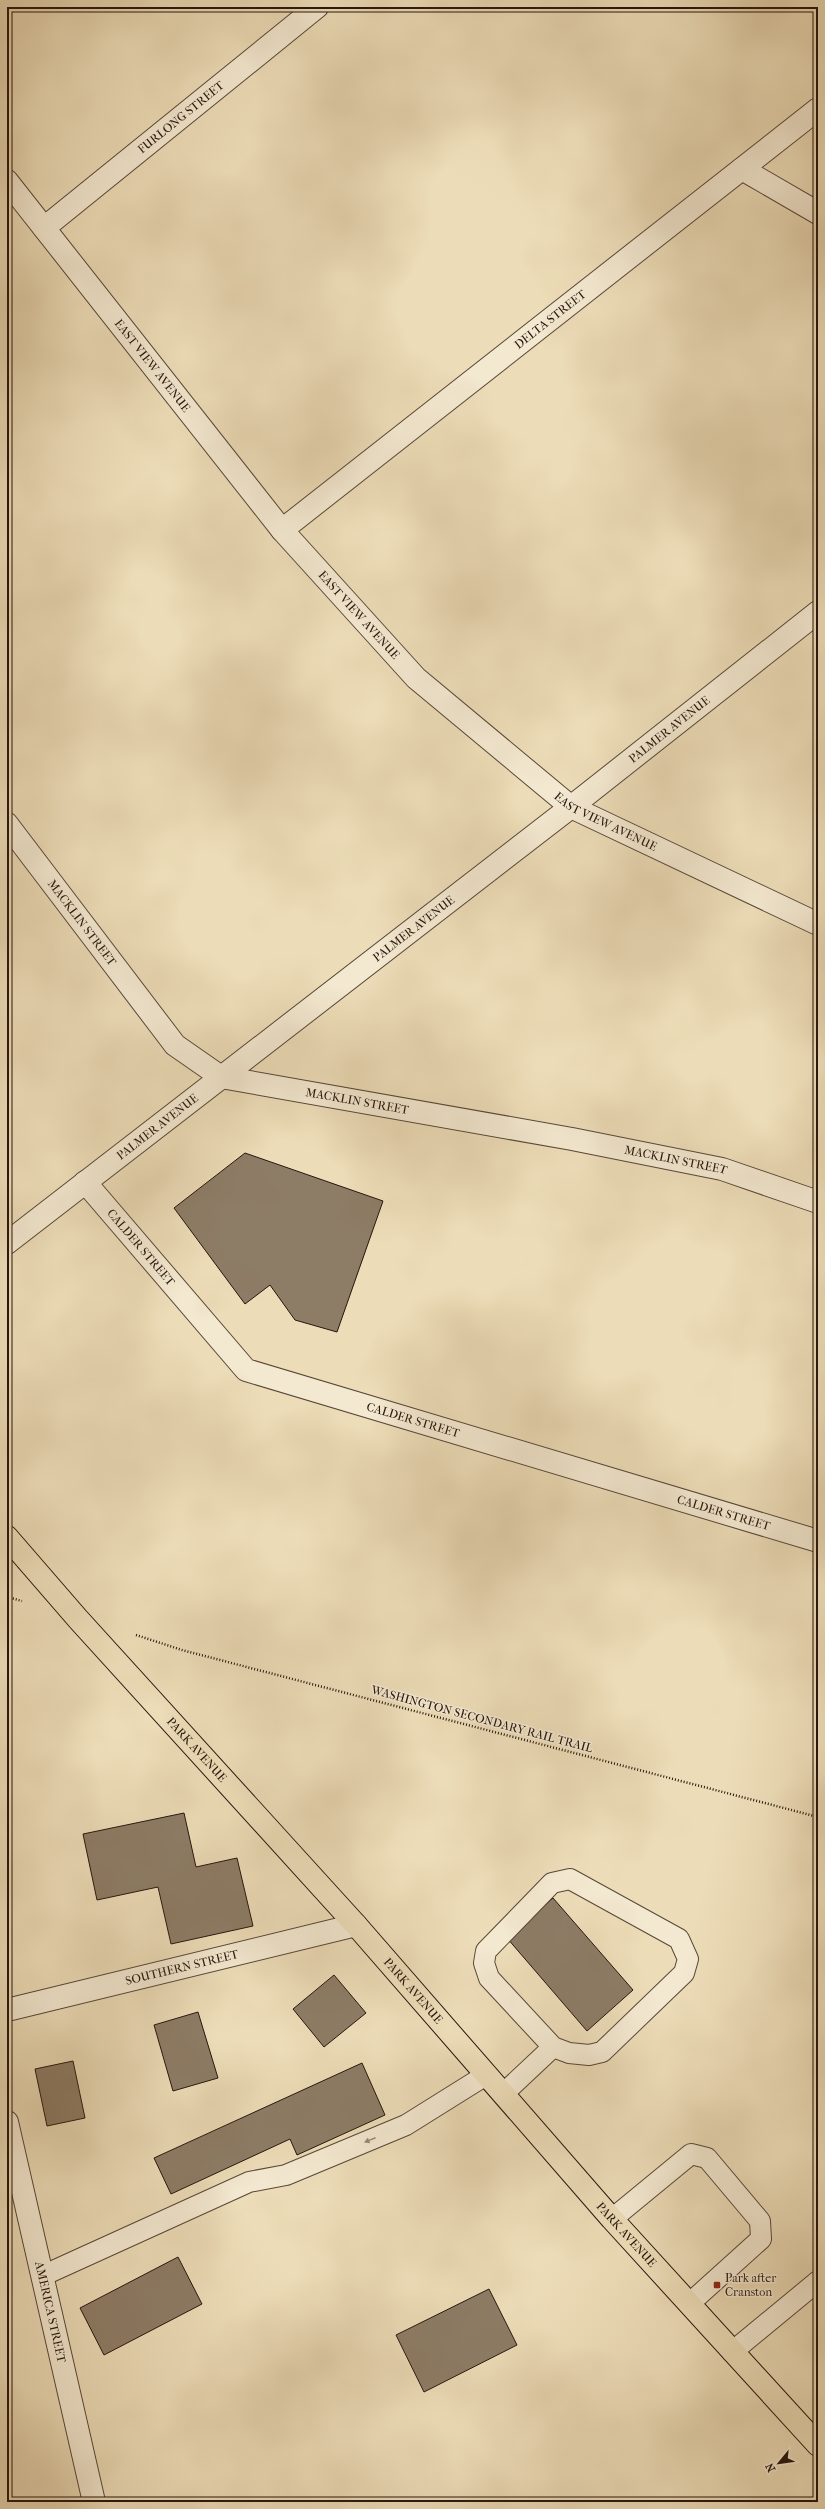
<svg xmlns="http://www.w3.org/2000/svg" width="825" height="2509" viewBox="0 0 825 2509" font-family="'IM FELL French Canon',serif">
<rect width="100%" height="100%" fill="#ecdcb7"/>
<filter id="stains"><feTurbulence type="fractalNoise" baseFrequency=".005" numOctaves="4"/><feColorMatrix values="0 0 0 0 .2 0 0 0 0 .09 0 0 0 0 .02 0 0 0 .5 -.17"/></filter>
<radialGradient id="worn" r=".72"><stop offset=".6" stop-color="#630" stop-opacity="0"/><stop offset="1" stop-color="#630" stop-opacity=".3"/></radialGradient>
<path fill="#8d7c66" stroke="#26150e" d="M245,1153L383,1201L337,1332L295,1320L270,1285L245,1304L174,1208Z
M184,1813L196,1867L237,1858L253,1926L171,1944L158,1887L97,1900L83,1834Z
M553,1898L633,1990L587,2031L507,1938Z
M334,1975L366,2013L324,2047L293,2009Z
M198,2012L218,2078L173,2091L154,2025Z
M73,2061L85,2118L47,2126L35,2069Z
M362,2063L385,2115L297,2155L290,2139L171,2194L154,2158Z
M178,2257L202,2304L104,2355L80,2308Z
M489,2289L517,2345L424,2392L396,2335Z"/>
<g fill="none" stroke-linecap="round" stroke-linejoin="round">
<defs>
<path id="lane" d="M570,1879L679,1939L688,1959L684,1973L602,2052L589,2055L569,2053L553,2047L489,1978L484,1963L486,1951L552,1883Z
M503,2094L553,2047
M612,2219L691,2154L707,2158L760,2221L761,2239L690,2303
M42,2276L249,2182L286,2175L406,2125L486,2075
M732,2352L818,2281"/>
<g id="street">
<path d="M742,169L818,213"/>
<path id="s1" d="M7,181L282,530L416,678L571,807L818,924"/>
<path id="s2" d="M44,228L317,7"/>
<path id="s3" d="M282,530L818,109"/>
<path id="s4" d="M7,824L175,1045L221,1077L572,1139L722,1169L818,1202"/>
<path id="s5" d="M85,1182L246,1370L818,1541"/>
<path id="s6" d="M7,1243L571,807L818,612"/>
<path id="s7" d="M7,2010L356,1925"/>
<path id="s8" d="M7,2122L94,2502"/>
</g>
<g id="primary">
<path id="s9" d="M7,1537L78,1619L356,1925L612,2219L818,2445"/>
</g>
</defs>
<use href="#lane" stroke="#584738" stroke-width="22"/>
<use href="#street" stroke="#584738" stroke-width="24"/>
<use href="#primary" stroke="#26150e" stroke-width="24"/>
<path stroke="#26150e" stroke-width="2.5" stroke-dasharray="1 2" stroke-linecap="butt" d="M7,1597L22,1601
M136,1635L182,1650L818,1817"/>
<use href="#lane" stroke="#f3e8d0" stroke-width="20"/>
<use href="#street" stroke="#f3e8d0" stroke-width="22"/>
<use href="#primary" stroke="#ecdcb7" stroke-width="22"/>
</g>
<defs><path id="oneway-solid" d="M-6-.8H1V-3.2L6.5 0L1 3.2V.8H-6Z"/></defs>
<use fill="#978979" href="#oneway-solid" transform="translate(370 2140) rotate(158)"/>
<rect fill="#8f2418" stroke="#f3e8d0" stroke-width="1.5" x="713" y="2281" width="8" height="8" rx="2"/>
<g text-anchor="middle" dominant-baseline="central" stroke-width="3" stroke-linejoin="round" paint-order="stroke">
<g font-size="12" fill="#26150e" stroke="#f3e8d0">
<text stroke="none"><textPath href="#s2" startOffset="176">FURLONG STREET</textPath></text>
<text stroke="none"><textPath href="#s3" startOffset="341">DELTA STREET</textPath></text>
<text stroke="none"><textPath href="#s1" startOffset="235">EAST VIEW AVENUE</textPath></text>
<text stroke="none"><textPath href="#s1" startOffset="559">EAST VIEW AVENUE</textPath></text>
<text stroke="none"><textPath href="#s6" startOffset="838">PALMER AVENUE</textPath></text>
<text stroke="none"><textPath href="#s1" startOffset="883">EAST VIEW AVENUE</textPath></text>
<text stroke="none"><textPath href="#s4" startOffset="124">MACKLIN STREET</textPath></text>
<text stroke="none"><textPath href="#s6" startOffset="514">PALMER AVENUE</textPath></text>
<text stroke="none"><textPath href="#s4" startOffset="472">MACKLIN STREET</textPath></text>
<text stroke="none"><textPath href="#s6" startOffset="190">PALMER AVENUE</textPath></text>
<text stroke="none"><textPath href="#s4" startOffset="796">MACKLIN STREET</textPath></text>
<text stroke="none"><textPath href="#s5" startOffset="86">CALDER STREET</textPath></text>
<text stroke="none"><textPath href="#s5" startOffset="422">CALDER STREET</textPath></text>
<text stroke="none"><textPath href="#s5" startOffset="746">CALDER STREET</textPath></text>
<text transform="translate(482 1719) rotate(15)">WASHINGTON SECONDARY RAIL TRAIL</text>
<text stroke="none"><textPath href="#s9" startOffset="285">PARK AVENUE</textPath></text>
<text stroke="none"><textPath href="#s7" startOffset="180">SOUTHERN STREET</textPath></text>
<text stroke="none"><textPath href="#s9" startOffset="609">PARK AVENUE</textPath></text>
<text stroke="none"><textPath href="#s9" startOffset="933">PARK AVENUE</textPath></text>
<text stroke="none"><textPath href="#s8" startOffset="195">AMERICA STREET</textPath></text>
</g>
<g font-size="12" fill="#26150e" stroke="#f3e8d0" text-anchor="start">
<text x="725" y="2278">Park after<tspan x="725" dy="14">Cranston</tspan></text>
</g>
</g>
<rect width="825" height="2509" fill="none" stroke="#ecdcb7" stroke-width="24"/>
<rect x="8" y="8" width="809" height="2493" fill="none" stroke="#26150e" stroke-width="2"/>
<rect x="12" y="12" width="801" height="2485" fill="none" stroke="#26150e"/>
<g transform="translate(779 2463) rotate(241)" stroke="#f3e8d0" stroke-width="3" paint-order="stroke">
<path d="M0-3L7 15L0 10L-7 15Z" fill="#26150e"/>
<text y="-6" font-size="11" font-weight="bold" text-anchor="middle" fill="#26150e">N</text>
</g>
<rect width="100%" height="100%" filter="url(#stains)"/>
<rect width="100%" height="100%" fill="url(#worn)"/>
</svg>
